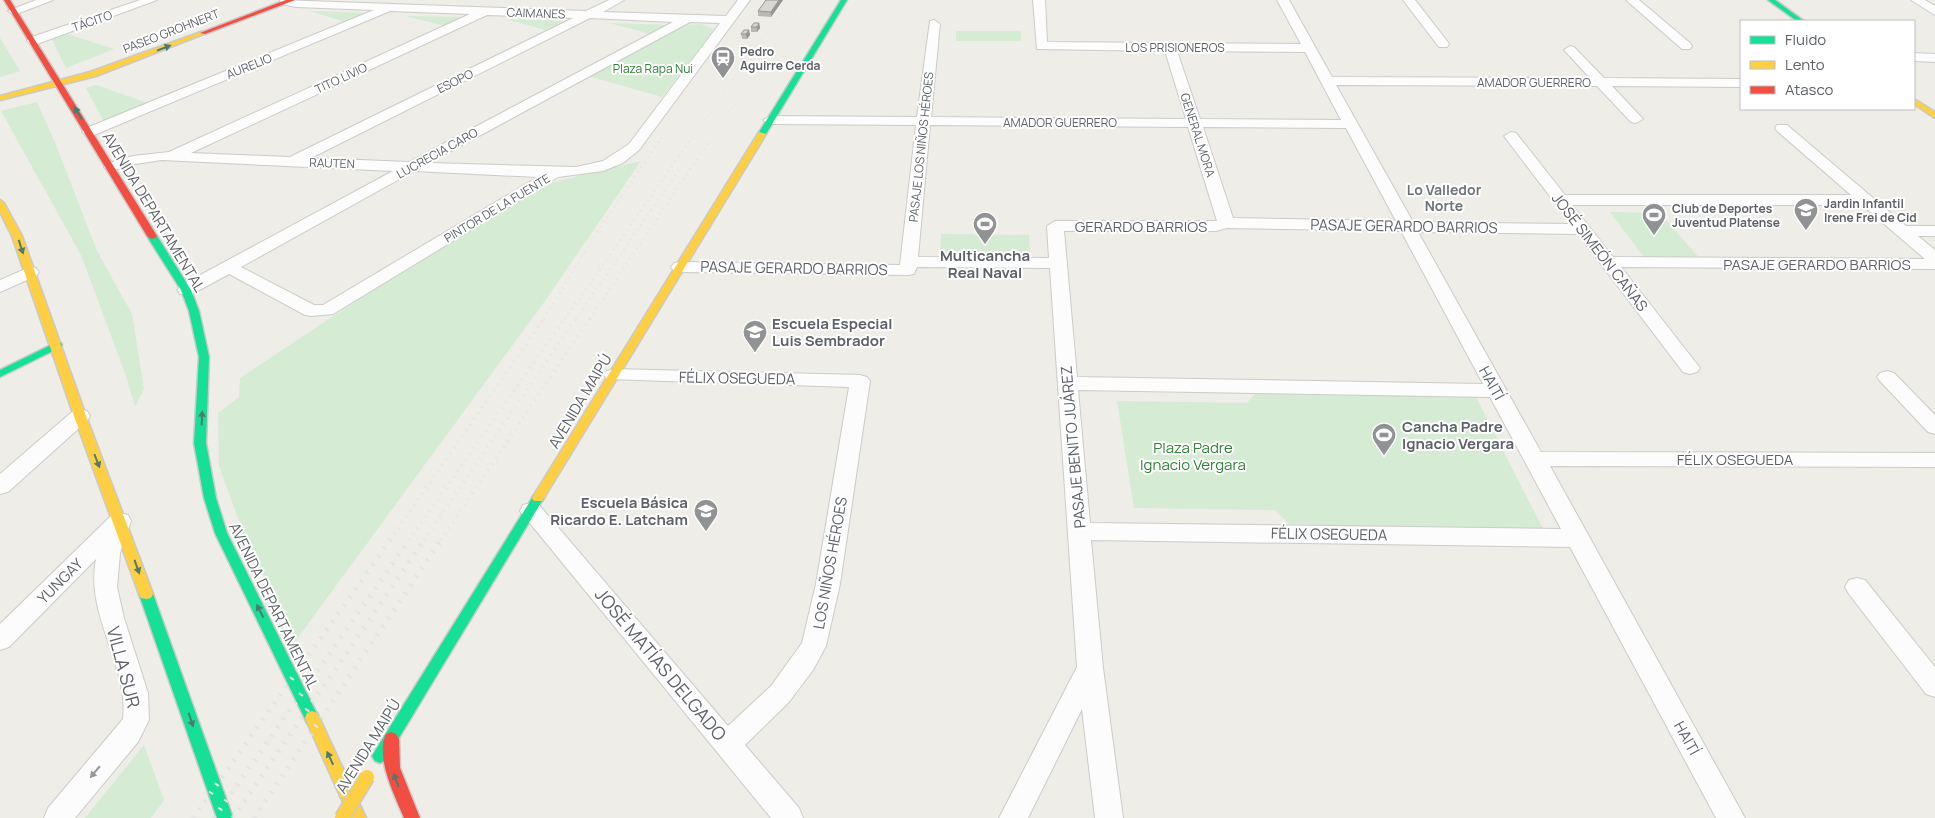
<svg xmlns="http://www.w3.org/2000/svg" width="1935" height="818" viewBox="0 0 1935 818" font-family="Manrope,sans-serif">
<rect width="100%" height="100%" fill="#eeede8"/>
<path fill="#d5ebd3" d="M310,11L368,13L346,22Z
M406,16L464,17L444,26Z
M506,19L564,21H565L545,30Z
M609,23L669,25L651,34Z
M701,24L712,28L713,31L662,97L588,76L685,25Z
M956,31H1021V41H956Z
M64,33L114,49L66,68L51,37Z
M0,38L20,71L0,77Z
M96,85L151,104L105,124L86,88Z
M37,102L56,145L97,251L132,314L144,389L135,407L126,376L81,255L1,111Z
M641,161L547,298L294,643L241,526L219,466L218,413L239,397L240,378L356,301L550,183Z
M1610,212L1660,213L1701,260H1646Z
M941,234L1029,235L1030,256L940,255Z
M1255,394L1476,397L1545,533L1329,529L1319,525L1289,524L1275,510L1134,508L1117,401L1247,403Z
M144,745L164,800L151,818H85Z"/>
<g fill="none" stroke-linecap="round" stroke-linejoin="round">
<defs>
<path id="street" d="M36,0H53L14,15L8,11Z
M140,0H157L37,44L33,45L27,41L29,38Z
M280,0L586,11L609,0H624L603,12L726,16L738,0H750L639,150L623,163L603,171L558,177L333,314L311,316L305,315L229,274L192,294H180L177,290L180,286L393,171L162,160L135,164L111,171L104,167L106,164L133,156L169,152L470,14L390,11L94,135L89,136L82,132L84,129L374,10L296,7L282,4ZM487,15L573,18L290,157L191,153ZM590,18L673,22L409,162L311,158ZM690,22L720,23L629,144L603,161L576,167L429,163ZM414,171L538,177L323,305H314L241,267Z
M1033,0H1045L1047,42L1301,44L1277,0H1289L1332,77L1590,78L1564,50L1570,46L1574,47L1604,78L1741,79V87L1612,86L1643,119L1636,123L1631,122L1597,86L1336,85L1413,222L1571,224L1504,136L1511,132L1516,133L1565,195H1851L1777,131L1775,128L1777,125H1787L1906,226H1935V236H1918L1935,250V269L1621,267L1700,368L1697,372L1690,374L1683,372L1578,234L1418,232L1541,452L1935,453V467L1550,466L1745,818H1716L1570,547L1091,540L1103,668L1123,818H1095L1082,709L1028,818H999L1077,667L1050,268L917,267L914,274L908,275L680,272L674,271L671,267L674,263L680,262L900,265L916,125L770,124L763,120L770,116L917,117L930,21L934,20L940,24L931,117L1186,119L1165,51L1037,49ZM1177,51L1305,52L1341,120L1200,119ZM930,125L1188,127L1217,221H1055L1047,226L1049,258L918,257ZM1203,127L1346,128L1396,221L1233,218ZM1572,205H1862L1925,259L1613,257ZM1227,228L1401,231L1483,384L1077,377L1064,231H1216ZM1078,390L1490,397L1561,529L1090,523Z
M1403,0H1415L1447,41L1449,44L1447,47H1439Z
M1626,0H1639L1690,43L1692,46L1690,49H1682Z
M1911,0H1925L1935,6V15Z
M1914,53L1935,54V62L1914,61Z
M30,267L36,268L39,272L36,276L0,292V280Z
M614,369L860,375L867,377L870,381L840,584L826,646L813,670L789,702L745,745L799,808L803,818H771L520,511L523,505L531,503L539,505L728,726L771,686L802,643L816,584L849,387L607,379L604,375L607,371Z
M1887,371L1894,373L1935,415V434L1928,432L1880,381L1877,377L1880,373Z
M80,409L87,411L90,416L87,421L8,492L0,494V474L73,411Z
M120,513L128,515L131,521L120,553L117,587L124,618L148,693L149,720L138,742L75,818H44L48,808L123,719C129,664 85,617 96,559L9,647L0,650V624L112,515Z
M1857,578L1865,580L1935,667V697L1926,694L1849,594L1845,587L1849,580Z"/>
<path id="fast" d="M841,0H847L766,134L759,136L758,134Z
M1768,0H1775L1804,21H1797Z
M152,233L157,236L191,290L199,311L209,357L206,443L216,498L227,533L319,718L317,723L312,725L307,723L215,533L204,498L194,443L199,357L189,311L181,290L147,236Z
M57,342L61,343L62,345L61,347L0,377V370Z
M538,494L542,495L544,498L542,501L385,761L380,763L375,761L372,756L375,751L534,495Z
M146,589L151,590L153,594L233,818H217L139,594L141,590Z"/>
<path id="slow" d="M201,32L206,33L96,76L0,100V96L90,72Z
M1914,99L1935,112V118L1914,104Z
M759,132L766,134L542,501H534L532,498L534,495Z
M0,200L4,203L22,236L86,416L153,594L151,598L146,599L141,598L139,594L74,416L12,236L0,212Z
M312,711L317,713L366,818H350L305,718L307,713Z"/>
<path id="jam" d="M4,0H10L157,236L155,238L152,239L147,236Z
M286,0H295L205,34L200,33Z
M391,732L396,734L399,739L400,768L420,818H404C395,796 375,758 386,734Z"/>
</defs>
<use href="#street" stroke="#cbcbca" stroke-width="2"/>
<use href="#fast" stroke="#c9cac9" stroke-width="3"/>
<use href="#slow" stroke="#c9cac9" stroke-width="3"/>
<use href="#jam" stroke="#c9cac9" stroke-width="3"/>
<use href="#street" fill="#fcfcfc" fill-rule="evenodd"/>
<use href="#fast" fill="#16e098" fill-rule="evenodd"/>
<use href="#slow" fill="#ffcf43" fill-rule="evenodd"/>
<use href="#jam" fill="#f24e42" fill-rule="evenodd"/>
<path stroke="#e4e4e4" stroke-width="2.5" stroke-dasharray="0.5 4" stroke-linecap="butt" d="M659,142L766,0
M689,142L789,0
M710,142L805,0"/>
<path stroke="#e4e4e4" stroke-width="3" stroke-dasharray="1 5" stroke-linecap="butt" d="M544,319L605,220L660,140
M565,319L690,140
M576,319L680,168
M590,319L710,140"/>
<path stroke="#e4e4e4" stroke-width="4" stroke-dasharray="1 6" stroke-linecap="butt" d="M390,540L545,317
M409,540L566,317
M424,540L577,317
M441,540L591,317"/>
<path stroke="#e4e4e4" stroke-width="5" stroke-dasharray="2 8" stroke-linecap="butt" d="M193,818L391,539
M214,818L410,539
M233,818L425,539
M254,818L442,539"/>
<defs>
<path id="slow-bridge" d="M342,818L367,777"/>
</defs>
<use href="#slow-bridge" stroke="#c9cac9" stroke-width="17" stroke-linecap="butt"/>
<use href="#slow-bridge" stroke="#ffcf43" stroke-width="14"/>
</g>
<path fill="#b9b8b5" d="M766,0H783L771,17L758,16V11Z
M759,23L760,28L757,32H751V27Z
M749,30L750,35L747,39H742L741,34Z"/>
<path fill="#969694" d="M779,0H783L771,17V12Z
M759,23L760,28L757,32V27Z
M749,30L750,35L747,39L746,34Z"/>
<path fill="#d7d6d3" stroke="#969694" d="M766,0H779L771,12L758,11Z
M754,23H759L757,27H751Z
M744,30H749L746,34H741Z"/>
<defs><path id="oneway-solid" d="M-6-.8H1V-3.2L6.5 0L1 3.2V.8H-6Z" transform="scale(1.25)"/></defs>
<g fill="#4f7a71">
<use href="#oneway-solid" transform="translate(164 48) rotate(-21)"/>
<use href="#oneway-solid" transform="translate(78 113) rotate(-122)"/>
<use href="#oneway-solid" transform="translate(21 247) rotate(72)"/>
<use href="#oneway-solid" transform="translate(202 418) rotate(-87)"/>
<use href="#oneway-solid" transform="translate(97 461) rotate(69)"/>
<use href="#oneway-solid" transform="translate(137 567) rotate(70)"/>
<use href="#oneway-solid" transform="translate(260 611) rotate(-117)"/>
<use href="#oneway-solid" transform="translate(191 720) rotate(71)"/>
<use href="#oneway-solid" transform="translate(330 758) rotate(-115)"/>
<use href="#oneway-solid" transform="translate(396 780) rotate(-110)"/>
</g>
<use fill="#95979b" href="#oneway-solid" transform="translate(95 772) rotate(130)"/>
<defs>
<symbol id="station-pin" viewBox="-11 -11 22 30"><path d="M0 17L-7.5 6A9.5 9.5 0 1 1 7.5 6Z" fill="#909294" stroke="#fff"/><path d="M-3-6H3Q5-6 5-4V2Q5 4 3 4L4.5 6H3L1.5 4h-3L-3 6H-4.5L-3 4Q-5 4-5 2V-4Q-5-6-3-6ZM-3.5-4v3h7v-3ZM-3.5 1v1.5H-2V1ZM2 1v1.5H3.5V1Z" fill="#fff"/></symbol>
<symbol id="school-pin" viewBox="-11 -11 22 30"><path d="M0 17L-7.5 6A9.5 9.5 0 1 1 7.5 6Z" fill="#909294" stroke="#fff"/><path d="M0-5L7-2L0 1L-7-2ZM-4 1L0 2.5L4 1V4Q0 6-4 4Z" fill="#fff"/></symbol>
<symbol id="stadium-pin" viewBox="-11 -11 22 30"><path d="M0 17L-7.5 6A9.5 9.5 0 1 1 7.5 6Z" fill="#909294" stroke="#fff"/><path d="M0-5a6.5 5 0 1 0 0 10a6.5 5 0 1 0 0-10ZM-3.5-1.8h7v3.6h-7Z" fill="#fff"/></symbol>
</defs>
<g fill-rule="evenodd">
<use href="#station-pin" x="709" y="44" width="28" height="38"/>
<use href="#school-pin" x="1792" y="196" width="28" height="38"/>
<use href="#stadium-pin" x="1640" y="201" width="28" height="38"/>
<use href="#stadium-pin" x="971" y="210" width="28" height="38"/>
<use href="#school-pin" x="741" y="318" width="28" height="38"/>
<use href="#stadium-pin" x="1370" y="421" width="28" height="38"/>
<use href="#school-pin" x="692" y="497" width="28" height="38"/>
</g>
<g text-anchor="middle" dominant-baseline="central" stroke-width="4" stroke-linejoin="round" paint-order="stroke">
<g font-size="12" fill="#5d6167" stroke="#fff">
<text transform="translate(536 13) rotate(2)">CAIMANES</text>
<text transform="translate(92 21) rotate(-19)">TÁCITO</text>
<text transform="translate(171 31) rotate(-21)">PASEO GROHNERT</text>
<text x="1175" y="47">LOS PRISIONEROS</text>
<text transform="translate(249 66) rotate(-22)">AURELIO</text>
<text transform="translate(341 78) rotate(-25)">TITO LIVIO</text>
<text transform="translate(455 81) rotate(-26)">ESOPO</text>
<text x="1534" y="82">AMADOR GUERRERO</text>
<text x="1060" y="122">AMADOR GUERRERO</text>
<text transform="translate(1198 135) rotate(72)">GENERAL MORA</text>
<text transform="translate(921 147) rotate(-84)">PASAJE LOS NIÑOS HÉROES</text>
<text transform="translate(437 153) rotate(-29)">LUCRECIA CARO</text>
<text transform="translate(332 163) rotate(2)">RAUTEN</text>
<text transform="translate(497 208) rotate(-31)">PINTOR DE LA FUENTE</text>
</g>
<g font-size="12" font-weight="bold" fill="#5d6167" stroke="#fff" text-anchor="start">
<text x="740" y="51">Pedro<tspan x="740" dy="14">Aguirre Cerda</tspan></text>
<text x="1824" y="203">Jardin Infantil<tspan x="1824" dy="14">Irene Frei de Cid</tspan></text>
<text x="1672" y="208">Club de Deportes<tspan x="1672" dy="14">Juventud Platense</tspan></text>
</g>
<g font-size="12" fill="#308236" stroke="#fff">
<text x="653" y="68">Plaza Rapa Nui</text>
</g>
<g font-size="14" font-weight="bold" fill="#6e7379" stroke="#fff">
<text x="1444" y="189">Lo Valledor<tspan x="1444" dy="16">Norte</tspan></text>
</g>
<g font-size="15" fill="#5d6167" stroke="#fff">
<text transform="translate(154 212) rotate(59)">AVENIDA DEPARTAMENTAL</text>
<text x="1141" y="226">GERARDO BARRIOS</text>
<text transform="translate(1404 226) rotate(1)">PASAJE GERARDO BARRIOS</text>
<text transform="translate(1600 252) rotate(52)">JOSÉ SIMEÓN CAÑAS</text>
<text x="1817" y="264">PASAJE GERARDO BARRIOS</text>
<text transform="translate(794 268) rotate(1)">PASAJE GERARDO BARRIOS</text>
<text transform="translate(737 378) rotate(1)">FÉLIX OSEGUEDA</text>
<text transform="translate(1492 383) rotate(61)">HAITÍ</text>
<text transform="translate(580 401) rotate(-59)">AVENIDA MAIPÚ</text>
<text transform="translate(1073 447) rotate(-95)">PASAJE BENITO JUÁREZ</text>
<text x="1735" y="459">FÉLIX OSEGUEDA</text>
<text transform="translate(1329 534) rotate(1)">FÉLIX OSEGUEDA</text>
<text transform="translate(830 563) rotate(-80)">LOS NIÑOS HÉROES</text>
<text transform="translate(60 581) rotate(-45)">YUNGAY</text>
<text transform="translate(274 606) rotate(64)">AVENIDA DEPARTAMENTAL</text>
<text transform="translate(1687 738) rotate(61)">HAITÍ</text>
<text transform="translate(368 746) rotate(-58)">AVENIDA MAIPÚ</text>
</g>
<g font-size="15" font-weight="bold" fill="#5d6167" stroke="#fff" text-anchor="start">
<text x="985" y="255" text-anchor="middle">Multicancha<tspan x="985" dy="17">Real Naval</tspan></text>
<text x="772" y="323">Escuela Especial<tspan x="772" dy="17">Luis Sembrador</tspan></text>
<text x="1402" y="426">Cancha Padre<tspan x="1402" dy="17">Ignacio Vergara</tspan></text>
<text x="688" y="502" text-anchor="end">Escuela Básica<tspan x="688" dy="17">Ricardo E. Latcham</tspan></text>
</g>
<g font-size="15" fill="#308236" stroke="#fff">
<text x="1193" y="447">Plaza Padre<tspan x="1193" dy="17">Ignacio Vergara</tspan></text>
</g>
<g font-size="18" fill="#5d6167" stroke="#fff">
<text transform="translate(661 664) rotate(50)">JOSÉ MATÍAS DELGADO</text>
<text transform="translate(124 667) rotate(75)">VILLA SUR</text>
</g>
</g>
<rect x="1740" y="20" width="175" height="90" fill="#ffffff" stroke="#bec0c2"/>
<rect x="1750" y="36" width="25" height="8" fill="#16e098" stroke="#bec0c2"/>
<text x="1785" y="45" font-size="15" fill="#5d6167">Fluido</text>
<rect x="1750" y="61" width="25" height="8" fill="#ffcf43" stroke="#bec0c2"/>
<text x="1785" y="70" font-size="15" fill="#5d6167">Lento</text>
<rect x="1750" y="86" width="25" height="8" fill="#f24e42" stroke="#bec0c2"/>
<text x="1785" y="95" font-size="15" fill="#5d6167">Atasco</text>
</svg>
